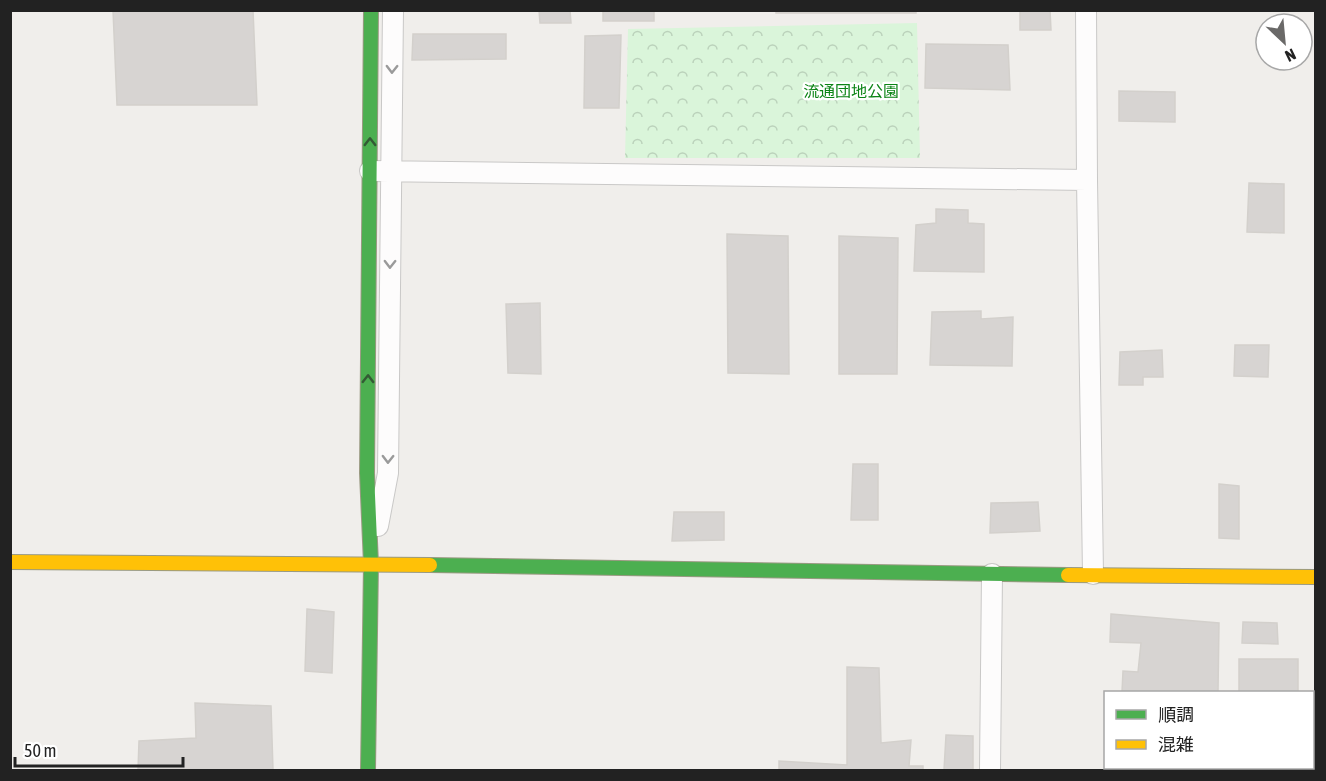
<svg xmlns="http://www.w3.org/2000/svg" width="1326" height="781" viewBox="0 0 1326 781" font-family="'Asap Condensed','Noto Sans JP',sans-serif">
<defs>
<pattern id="park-crowns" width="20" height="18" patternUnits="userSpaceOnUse" patternTransform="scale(1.5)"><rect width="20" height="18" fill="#daf5da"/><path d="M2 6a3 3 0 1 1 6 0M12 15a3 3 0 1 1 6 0" fill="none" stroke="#bbd2bb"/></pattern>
</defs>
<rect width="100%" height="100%" fill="#f0eeeb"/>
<path fill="url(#park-crowns)" d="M917,23L920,158H625L628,29Z"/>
<path fill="#d7d4d2" stroke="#d3d0cc" stroke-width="1.5" d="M113,10H253L257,105H117Z
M539,10H570L571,23H540Z
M603,10H654V21H603Z
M776,10H916V13H776Z
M1020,10H1050L1051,30H1020Z
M413,34H506V59L412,60Z
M621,35L619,108H584L585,36Z
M926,44L1008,45L1010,90L925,88Z
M1119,91L1175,92V122L1119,121Z
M1249,183L1284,184V233L1247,232Z
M936,209L968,210V223L984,224V272L914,271L916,225L936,223Z
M727,234L788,236L789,374L728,373Z
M839,236L898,238L897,374H839Z
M540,303L541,374L508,373L506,304Z
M981,311V319L1013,317L1012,366L930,365L932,312Z
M1235,345H1269L1268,377L1234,376Z
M1162,350L1163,377H1143V385H1119L1120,352Z
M853,464H878V520H851Z
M1219,484L1239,486V539L1219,538Z
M1038,502L1040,531L990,533L991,503Z
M674,512H724V540L672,541Z
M307,609L334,612L332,673L305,671Z
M1111,614L1219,623L1218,692H1122L1123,671L1138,672L1141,643L1110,642Z
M1243,622L1277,623L1278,644L1242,643Z
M1239,659H1298V692H1239Z
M847,667L879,668L881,743L911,740L909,766H923V770H779V761L847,765Z
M195,703L271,706L273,770H138L139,741L196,738Z
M946,735L973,736V770H944Z
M1122,768H1216V770H1122Z
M1239,768H1297V770H1239Z"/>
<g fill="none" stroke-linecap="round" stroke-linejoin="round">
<defs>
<path id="street" d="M1086,10L1087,180L1093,574
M370,171L1087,180
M378,526L388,473L393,10
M990,770L992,574"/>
<path id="fast" d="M430,565L1068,575
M368,770L371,564L367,473L371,10"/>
<path id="slow" d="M10,562L430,565
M1068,575L1316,577"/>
</defs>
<use href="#street" stroke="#c9c8c7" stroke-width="22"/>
<use href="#fast" stroke="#999a82" stroke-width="16"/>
<use href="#slow" stroke="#999a82" stroke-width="16"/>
<use href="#street" stroke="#fdfcfc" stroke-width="20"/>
<use href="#fast" stroke="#4caf50" stroke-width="14"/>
<use href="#slow" stroke="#ffc107" stroke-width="14"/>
</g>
<defs><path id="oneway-chevron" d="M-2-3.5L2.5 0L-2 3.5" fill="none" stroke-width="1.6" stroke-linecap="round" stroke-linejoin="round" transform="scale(1.5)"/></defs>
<g stroke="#9a9a9a">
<use href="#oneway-chevron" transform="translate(392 69) rotate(91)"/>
<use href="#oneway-chevron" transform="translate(390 264) rotate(91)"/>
<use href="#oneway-chevron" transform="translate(388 459) rotate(91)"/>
</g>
<g stroke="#335a34">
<use href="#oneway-chevron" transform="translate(370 142) rotate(-90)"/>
<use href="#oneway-chevron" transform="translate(368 379) rotate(-89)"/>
</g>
<g text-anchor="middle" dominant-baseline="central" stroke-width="4.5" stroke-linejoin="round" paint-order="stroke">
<g font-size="16" fill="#0c8416" stroke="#fff">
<text x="851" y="91">流通団地公園</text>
</g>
</g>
<rect width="1326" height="781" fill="none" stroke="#222222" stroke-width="24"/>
<rect x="1104" y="691" width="210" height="78" fill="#ffffff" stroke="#a7a7a7" stroke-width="1.5"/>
<rect x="1116" y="710" width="30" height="9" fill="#4caf50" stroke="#a7a7a7" stroke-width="1.5"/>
<text x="1158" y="721" font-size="18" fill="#222222">順調</text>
<rect x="1116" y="740" width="30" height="9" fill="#ffc107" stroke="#a7a7a7" stroke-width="1.5"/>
<text x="1158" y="751" font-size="18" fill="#222222">混雑</text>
<g transform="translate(1284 42) rotate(154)"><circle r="28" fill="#ffffff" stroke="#a7a7a7" stroke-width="1.5"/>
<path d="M0-4.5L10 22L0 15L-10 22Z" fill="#6a6968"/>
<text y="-9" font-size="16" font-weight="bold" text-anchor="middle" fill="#222222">N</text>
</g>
<path d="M15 757v9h168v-9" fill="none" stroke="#222222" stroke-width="3"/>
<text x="24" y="757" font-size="18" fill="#222222" stroke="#ffffff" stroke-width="4.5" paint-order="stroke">50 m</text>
</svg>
